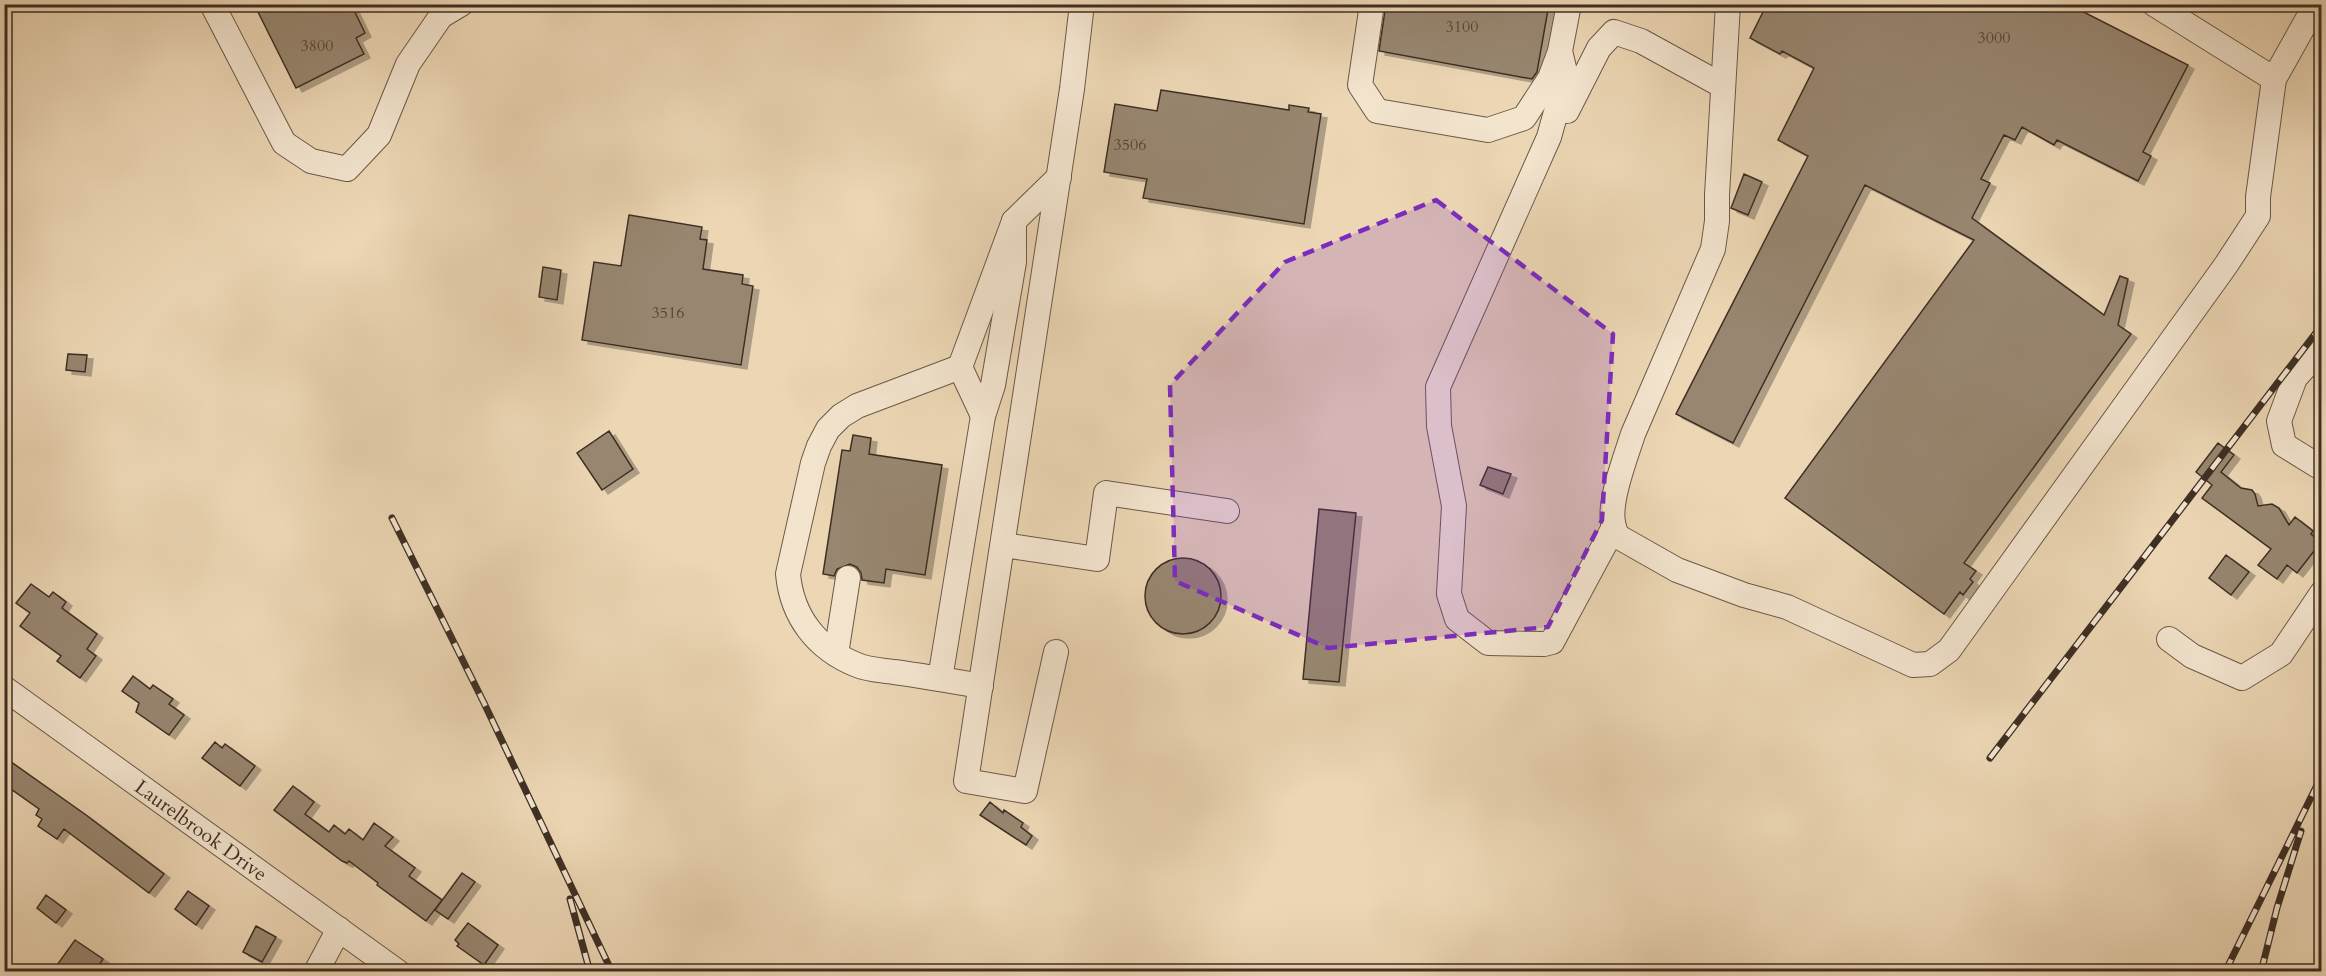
<svg xmlns="http://www.w3.org/2000/svg" width="2326" height="976" viewBox="0 0 2326 976" font-family="Cardo,serif">
<defs>
<filter id="shadow"><feDropShadow dx="6" dy="4" stdDeviation="0" flood-color="#0004"/></filter>
</defs>
<rect width="100%" height="100%" fill="#ecd6b4"/>
<filter id="stains"><feTurbulence type="fractalNoise" baseFrequency=".00333" numOctaves="4"/><feColorMatrix values="0 0 0 0 .2 0 0 0 0 .09 0 0 0 0 .02 0 0 0 .5 -.17"/></filter>
<radialGradient id="worn" r=".72"><stop offset=".6" stop-color="#630" stop-opacity="0"/><stop offset="1" stop-color="#630" stop-opacity=".3"/></radialGradient>
<path fill="#98866f" stroke="#3e2f24" stroke-width="1.5" filter="url(#shadow)" d="M254,4H351L365,33L356,38L364,54L296,88Z
M1386,4H1549L1537,72L1532,79L1379,51Z
M1767,4H2068L2188,65L2143,152L2151,156L2138,181L2057,140L2054,145L2022,127L2015,140L2004,135L1981,179L1990,183L1972,218L2104,315L2120,276L2128,279L2118,325L2131,334L1964,563L1976,571L1970,579L1973,582L1963,595L1960,592L1944,614L1785,498L1974,240L1865,185L1733,443L1676,414L1808,156L1778,140L1814,68L1782,51L1780,54L1750,38Z
M1161,90L1289,110V105L1309,108L1308,112L1321,114L1304,224L1143,198L1147,179L1104,172L1115,104L1157,111Z
M1744,174L1762,182L1748,215L1731,208Z
M629,215L702,227L700,239L707,240L703,269L743,275L742,284L753,286L741,365L582,340L594,262L621,266Z
M543,267L561,270L557,300L539,297Z
M68,354L87,355L85,372L66,370Z
M609,431L633,469L602,490L577,453Z
M853,435L871,438L869,454L942,465L925,575L886,569L884,583L862,580L861,573L857,567L850,564L837,569L834,576L823,574L842,450L850,451Z
M2218,443L2234,455L2221,472L2241,488L2252,490L2255,494L2258,506L2272,504L2279,508L2289,525L2295,517L2313,531L2311,534L2321,542L2297,573L2287,565L2277,579L2258,565L2271,549L2202,498L2212,485L2196,472Z
M1488,467L1511,474L1503,494L1480,485Z
M1319,509L1356,513L1339,682L1303,679Z
M2226,555L2249,572L2231,595L2209,578Z
M1145 596a38 38 0 1 1 76 0a38 38 0 1 1-76 0Z
M31,584L49,597L53,592L66,602L62,608L97,634L87,649L96,656L80,678L57,661L61,656L20,626L30,613L16,603Z
M133,676L150,689L153,685L173,699L169,704L184,715L169,735L136,712L139,703L122,691Z
M215,742L222,748L225,744L255,766L240,786L202,758Z
M4,757L86,815L164,874L149,893L64,829L57,839L38,826L42,819L36,815L39,809L4,784Z
M293,786L314,802L305,814L329,832L334,825L345,834L349,829L363,840L374,823L393,837L385,846L415,868L409,876L442,900L426,921L377,885L378,883L349,861L347,863L342,861L274,810Z
M990,802L1003,813L1004,810L1023,823L1021,827L1032,836L1026,845L980,815Z
M462,873L475,882L448,919L435,910Z
M188,891L209,906L196,925L175,909Z
M46,895L66,910L56,923L37,908Z
M468,923L498,945L484,965L457,946L459,944L455,940Z
M256,926L276,937L262,962L243,952Z
M75,940L103,959L95,972H52Z"/>
<g fill="none" stroke-linecap="round" stroke-linejoin="round">
<defs>
<g id="minor">
<path d="M212,4L284,143L311,161L347,169L379,135L408,64L441,16L461,4"/>
<path d="M1372,4L1360,85L1377,111L1488,130L1524,118L1550,78L1559,54"/>
<path d="M1569,4L1560,51L1566,76L1549,137L1438,387L1439,426L1454,506L1449,594L1457,619L1488,643L1544,644L1552,642L1614,527"/>
<path d="M1728,4L1717,195V221L1713,249L1633,434C1626,456 1609,500 1613,522C1613,527 1616,532 1617,536L1677,570L1744,595L1787,607L1913,665L1930,664L1949,650L2226,265L2258,216V197L2274,79"/>
<path d="M2154,4L2274,79L2316,4"/>
<path d="M1567,111L1599,48L1614,32L1641,41L1723,86"/>
<path d="M2322,348L2295,378L2279,421L2284,445L2318,466L2322,465"/>
<path d="M960,367L857,406L841,416L828,429L819,446L813,463L788,574C792,617 817,649 857,665C868,670 882,670 894,672C923,676 952,681 981,686"/>
<path d="M983,416L960,367L1014,221L1059,177"/>
<path d="M1003,545L1097,559L1106,493L1227,511"/>
<path d="M2169,639L2192,656L2242,678L2281,654L2322,593"/>
<path d="M1056,652L1025,791L966,781L1072,89L1082,4"/>
<path d="M836,654L848,578"/>
<path d="M940,679L983,416L993,385L1014,262V221"/>
<path id="s1" d="M4,688L398,972"/>
<path d="M316,972L339,929"/>
</g>
</defs>
<use href="#minor" stroke="#6a5948" stroke-width="26"/>
<use href="#minor" stroke="#f3e4ce" stroke-width="24"/>
<defs>
<path id="rail" d="M392,518L484,703L612,972
M1990,758L2322,325
M570,899L590,972
M2225,972L2322,775
M2261,972L2277,908L2301,831"/>
</defs>
<use href="#rail" stroke="#3e2f24" stroke-width="7"/>
<use href="#rail" stroke="#f3e4ce" stroke-width="4.5" stroke-dasharray="14" stroke-linecap="butt"/>
</g>
<path fill="#7b2cbf" fill-opacity="0.2" stroke="#7b2cbf" stroke-width="4.5" stroke-dasharray="12 8" stroke-linejoin="round" d="M1436,200L1613,334L1602,520L1548,627L1328,648L1175,581L1170,385L1285,262Z"/>
<g text-anchor="middle" dominant-baseline="central" stroke-width="4.5" stroke-linejoin="round" paint-order="stroke">
<g font-size="16" fill="#544537">
<text x="1462" y="27">3100</text>
<text x="1994" y="38">3000</text>
<text x="317" y="46">3800</text>
<text x="1130" y="145">3506</text>
<text x="668" y="313">3516</text>
</g>
<g font-size="20" fill="#3e2f24" stroke="#f3e4ce">
<text stroke="none"><textPath href="#s1" startOffset="243">Laurelbrook Drive</textPath></text>
</g>
</g>
<rect width="2326" height="976" fill="none" stroke="#ecd6b4" stroke-width="24"/>
<rect x="6" y="6" width="2314" height="964" fill="none" stroke="#3e2f24" stroke-width="3"/>
<rect x="12" y="12" width="2302" height="952" fill="none" stroke="#3e2f24" stroke-width="1.5"/>
<rect width="100%" height="100%" filter="url(#stains)"/>
<rect width="100%" height="100%" fill="url(#worn)"/>
</svg>
